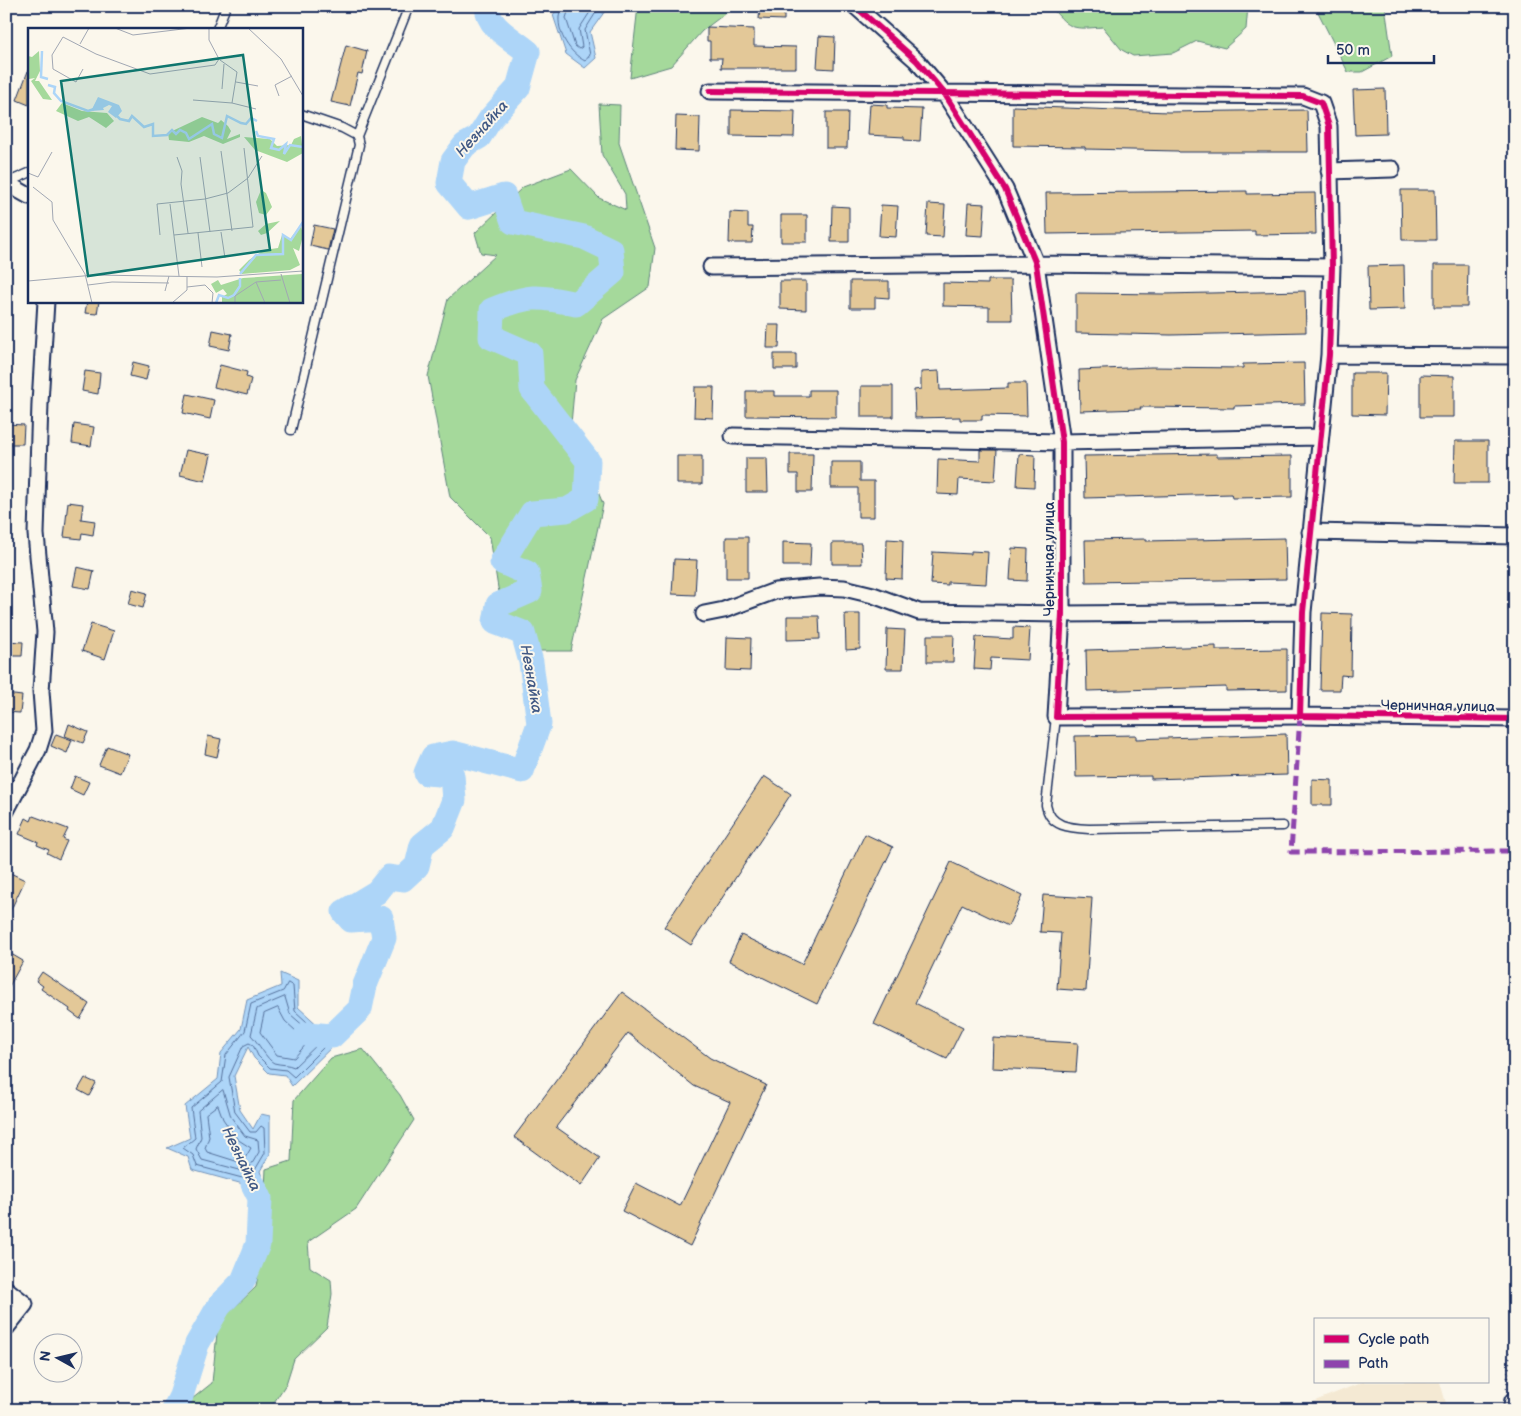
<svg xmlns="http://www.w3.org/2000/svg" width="1521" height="1416" viewBox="0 0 1521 1416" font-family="'Balsamiq Sans',sans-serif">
<rect width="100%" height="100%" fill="#fbf7ec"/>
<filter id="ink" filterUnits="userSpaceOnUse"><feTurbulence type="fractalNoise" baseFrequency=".02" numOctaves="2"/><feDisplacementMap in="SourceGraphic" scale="10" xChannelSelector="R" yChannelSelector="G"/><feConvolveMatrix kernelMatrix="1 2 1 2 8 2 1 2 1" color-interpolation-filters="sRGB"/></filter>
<g filter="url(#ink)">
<path fill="#f4e9d3" d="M1363,1382H1440L1448,1410H1292Z"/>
<path fill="#a5d99b" stroke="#60847c" d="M638,6H735L702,31L671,66L630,78Z
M1052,6H1248L1246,29L1225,48L1197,41L1173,53L1133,56L1122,50L1103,27C1073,29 1071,31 1051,7Z
M1315,6H1385L1392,56L1362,72H1348Z
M599,104L620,105L619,143L655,248L650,287L603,319L575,380L571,424L603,504L571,651H517L498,588L490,537L450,497L428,376L448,299L496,255L481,253L475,233L523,187L571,169L599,198L626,210L625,194L602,155Z
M363,1049L400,1095L414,1120L356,1209L308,1242L310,1267L331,1280L332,1294L327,1327L294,1359L286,1384L269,1410H183L187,1403L212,1383L218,1323L256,1287L262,1249L266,1169L291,1161L294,1100L331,1058Z"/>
<path fill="#add5f8" stroke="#7393ba" d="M560,6H605V11L590,32L596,58L585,68L566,54L553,15Z
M280,973L298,981V1007L321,1028L338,1030L342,1037L292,1086L285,1075L269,1073L254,1058L248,1047L234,1076L240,1110L253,1129L261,1114L270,1116V1154L260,1171L265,1187L264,1215L254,1216L243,1184L192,1170L188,1157L167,1148L190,1138L185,1106L218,1079L221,1053L241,1029L247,1000L281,986Z"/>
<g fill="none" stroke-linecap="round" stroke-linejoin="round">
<path stroke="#55719c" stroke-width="1" d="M563,6C563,10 559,13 559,17C558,35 570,53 585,61L590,55L585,30L600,6
M570,6L566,18L575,46L579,49L582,47L579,29L594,6
M288,983L293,986L295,1011L318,1032L332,1034L334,1037L294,1077L286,1070L270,1068L258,1056L253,1045L249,1043L243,1046L229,1077L235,1112L250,1132H256L261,1126L264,1128L265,1153L255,1170L260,1187L259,1200L256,1202L246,1179L197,1166L193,1155L183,1148L195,1138L191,1108L222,1082L226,1055L245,1031L251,1004L283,991Z
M285,997L290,1014L321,1041L294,1067C288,1064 281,1065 274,1063C267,1060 258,1042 251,1035L257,1009Z
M278,1008L285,1021L308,1042L294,1058L277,1055L260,1032L264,1014Z
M223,1090L231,1117L245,1136L258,1140L259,1152L247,1172L202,1160L196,1149L201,1137L198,1111Z
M218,1105L223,1119L237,1139L251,1148L242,1163L207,1152L205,1148L209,1137L206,1114Z"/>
<path stroke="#add5f8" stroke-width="25" d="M307,1034L332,1036L360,1009L365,985L384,938L381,918L351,920L344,912L377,892L389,877L403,879L417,866L422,845L443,828L454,800L452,775L426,773L433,757L453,753L522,771L539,724L531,662L523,633L495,622L498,605L530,591L527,573L502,562L532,513L567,510L586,499L588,461L532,389L530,354L491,337L492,310C528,295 538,295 576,304L613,272L611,250L584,237L513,222L504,196L469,207L449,183L453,161L465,145L479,137L491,118L518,88L528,52C512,38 488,29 487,6
M174,1410L181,1396L197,1344L219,1306L243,1281L258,1244L260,1198L253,1184"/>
</g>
<path fill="#e3c898" stroke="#1b2f5e" d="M760,6H784V20L759,19Z
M707,27L754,29V46L796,47V68H721L722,58H710V41H707Z
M819,36L835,37L834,69L817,68Z
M346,45L367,51L362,74L358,73L350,106L331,102Z
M28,71H29V105L17,100Z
M1385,89L1386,134L1355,135L1353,90Z
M870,104L887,105V108L922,109L920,141L904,140V137L868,135Z
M1013,106L1168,112L1307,110L1308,152H1179L1178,151L1085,149V147L1013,146Z
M731,110L795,111L794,137L731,136Z
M826,112H848L847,148H826Z
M676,116L700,117L699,151L675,150Z
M1401,190H1435L1436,240H1402Z
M1247,191V194L1315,193L1316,234L1255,235V231L1047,234L1046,193Z
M968,203L985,204L983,236L966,235Z
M928,204L945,205L943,237L926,236Z
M881,205L898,206L896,237L879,236Z
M832,206L849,207V242H831Z
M730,212L748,213V227H753L752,243H729Z
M781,215H807V242H781Z
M314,225L333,229L328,250L310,246Z
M1404,265L1405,309L1369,310L1368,266Z
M1434,265H1468L1467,307H1434Z
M988,280H1011L1012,320H989V307L943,306V283L988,284Z
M780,281H806V310L780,309Z
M850,281H889V298L875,297V308H850Z
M1305,291L1306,332L1171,335L1076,333V293L1164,294Z
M87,301H99L97,314L85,313Z
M768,325H780L779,348H767Z
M213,330L232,334L229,350L210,346Z
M774,354H796V369H774Z
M133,362L149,366L146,380L130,376Z
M1304,363L1305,404L1234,406V408L1140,407L1141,409L1080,411L1079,370L1151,367L1243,368V364Z
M220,365L247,372L246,377L251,379L247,395L214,387Z
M85,371L100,373L98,394L82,391Z
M939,371L940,390L1008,388V383H1026L1027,416L982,415V420H960V417L915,418L914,390L921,389V372Z
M1352,373H1386L1385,415L1352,414Z
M1420,375L1454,376V417H1420Z
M861,386H893V417H861Z
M695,387H714L713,418L694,417Z
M809,390H836V417L746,416V391H774V396H809Z
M187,394L214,400L210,419L183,413Z
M6,424L24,425L23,444H6Z
M74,424L94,427L91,446L72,443Z
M1455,441H1488V483H1454Z
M186,450L211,455L205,481L180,475Z
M980,450H997L995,481L959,479L958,495L937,494L938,459L980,461Z
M790,454H813L812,492H798V474H790Z
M1019,454L1035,455L1034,487L1017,486Z
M1217,454V457L1292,456V497L1232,498L1231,494L1085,498L1084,456Z
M677,456H702V484H677Z
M746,458H767L768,492H746Z
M831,462H860V481H874V517H858V488H831Z
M68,502L83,504L81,519L95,521L93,535L82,533L81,539L64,537Z
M726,537H748V578H726Z
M1285,538L1286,579L1086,582L1085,540L1146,539V541Z
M887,539L903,540L902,579L886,578Z
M783,542L811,543L810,566H783Z
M832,543H861L862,564H832Z
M1012,548L1028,549L1027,581L1010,580Z
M971,551L988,552L986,584L948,582V585L931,584L933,552L971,554Z
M674,559L697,560L695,595L672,594Z
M77,567L94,571L90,589L73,586Z
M132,589L147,593L143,608L128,604Z
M1322,613L1352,614L1351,676L1341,675L1340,690H1320Z
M845,614H860V649L846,650Z
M787,616H819L820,639L787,640Z
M91,624L114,631L105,659L82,651Z
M1013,627L1030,628L1028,660L991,658L990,670L974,669L976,637L1013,639Z
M887,629L905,630L903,669H886Z
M927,635H954L953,662H927Z
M727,637L751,638L750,671L726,670Z
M6,641L23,642L22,656H6Z
M1216,646V650L1287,649V690L1226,691V687L1087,691L1086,650Z
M6,694L22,696L20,713L6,712Z
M69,724L88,732L83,743L65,736Z
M56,734L72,740L67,753L51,746Z
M1286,734L1287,775L1151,779V776L1076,777L1075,736L1136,735V739Z
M208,736L221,739L217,757L205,754Z
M107,746L128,754L120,773L99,765Z
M75,776L89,782L83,795L70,789Z
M764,776L791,794L691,945L664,927Z
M1312,779L1332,780V805H1312Z
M33,816L68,829L63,839L67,841L59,859L47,853L49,850L37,845L38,842L19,834L26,818L31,821Z
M865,834L893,847L817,1004L729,961L741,935L802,964Z
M951,862L1022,896L1008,926L962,904L915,1003L963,1027L947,1059L874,1024Z
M6,871L25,880L6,920Z
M1043,895L1092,898L1086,991L1057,989L1061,933L1040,932Z
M6,951L23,961L6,992Z
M42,972L89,1004L80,1019L69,1011L70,1009L41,989L43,986L36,981Z
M622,992L710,1058L766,1085L690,1246L622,1211L636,1183L680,1206L730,1102L694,1086L628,1033L556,1127L600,1158L581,1186L514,1137Z
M993,1038L1078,1043L1076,1072L992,1068Z
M85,1078L96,1083L89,1096L78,1090Z"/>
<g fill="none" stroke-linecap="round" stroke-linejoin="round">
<defs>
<path id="service" d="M217,29L226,6
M357,136L409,6
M6,183L29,173
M291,430L359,145L357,136L342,128L301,114
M1056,717L1046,805C1050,827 1070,828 1089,829L1283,826"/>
<path id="minor" d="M855,6L917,61L944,93L1005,189L1036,264L1062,442V614L1056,717L1300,716L1515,719
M710,91L1303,96L1321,103L1329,126L1332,267L1329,355L1303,612L1300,716
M1329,171L1392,169
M6,183L29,196
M711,267L1036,264L1332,267
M1329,355L1515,356
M733,436L1062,442L1319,437
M1310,532L1515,536
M704,614L724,610L775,591L819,587L844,588L873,595L919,612L1062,614L1303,612
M6,811L38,750L44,731L41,691L45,632L36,534L40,403L46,301
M6,1289L25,1304L6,1328"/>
<path id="secondary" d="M1514,1410L1515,1402"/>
</defs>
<use href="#service" stroke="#1b2f5e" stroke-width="11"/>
<use href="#minor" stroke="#1b2f5e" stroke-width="19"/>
<use href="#secondary" stroke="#1b2f5e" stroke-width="24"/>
<path stroke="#1b2f5e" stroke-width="2.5" stroke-dasharray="1 4" stroke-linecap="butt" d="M1507,1388L1515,1300"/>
<use href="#service" stroke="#fbf7ec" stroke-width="8"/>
<use href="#minor" stroke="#fbf7ec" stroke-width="15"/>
<use href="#secondary" stroke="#fbf7ec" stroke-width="20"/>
<path stroke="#8e44ad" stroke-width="5" stroke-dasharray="10 5" stroke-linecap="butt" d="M1300,716L1291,852L1515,851"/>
<defs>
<path id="cycleway" d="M855,6L917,61L944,93L1005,189L1036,264L1062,442V614L1056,717L1300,716L1515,719
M710,91L1303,96L1321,103L1329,126L1332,267L1329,355L1303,612L1300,716"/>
</defs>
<use href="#cycleway" stroke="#fbf7ec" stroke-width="9"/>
<use href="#cycleway" stroke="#d6006c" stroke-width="6"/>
</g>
</g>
<g text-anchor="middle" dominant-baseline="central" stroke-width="4" stroke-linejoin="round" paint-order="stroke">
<g font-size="14" fill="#1b2f5e" stroke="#fbf7ec">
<text transform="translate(1049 559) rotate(-90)">Черничная улица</text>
<text transform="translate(1438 706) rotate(1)">Черничная улица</text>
</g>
<g font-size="15" font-style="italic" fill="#405884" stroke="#fbf7ec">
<text transform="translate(482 129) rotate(-48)">Незнайка</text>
<text transform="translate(531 679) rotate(80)">Незнайка</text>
<text transform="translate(241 1159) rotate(64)">Незнайка</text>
</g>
</g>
<g transform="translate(28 28)">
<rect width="275" height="275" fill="#fbf7ec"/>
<path d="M11,23L12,43L7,53H11L24,72L15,71L3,53L7,50L1,51L0,28L4,29ZM34,75L54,83L79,85L86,93L78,100L61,89L50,93L28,83ZM174,89L190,95L193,92L200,98L203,103L199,111L212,106V109L195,116L176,108L161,114L141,112L140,105ZM273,108L275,125L259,134L227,122L216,109L242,111L249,118L263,117L266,111ZM233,162L238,165L244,179L238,187L231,185L228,174ZM252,193L239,205L233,207L230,203L238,196ZM273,197L275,208L271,223L265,220L272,237L262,242L214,246L211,242L221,232L236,222L250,220L254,207L262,211ZM275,246V275H194V269L199,266L195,261L188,265L183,256L190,252L193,257L215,250Z" fill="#a5d99b"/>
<path d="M70,69L91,77L94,83L88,90L80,84L84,78L81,77L75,80L76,82L63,83Z" fill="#add5f8"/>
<path fill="none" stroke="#add5f8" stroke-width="2.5" d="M14,23L13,49L20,51M20,57L27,59L26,65L33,73L60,83L66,81M87,86L92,91L101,93L104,88L116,99L125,96V108L139,107L144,102L148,106L152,102L158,105L161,111L184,96L186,106L194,110L199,88L213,95L218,96L223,90L229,93M228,103L230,108L246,111L243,120L251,122L258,116L256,126L262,117L275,119M212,246L228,227L255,226V207L263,212L275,194M188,275L191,267L200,270L206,267L212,258V250"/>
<path fill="none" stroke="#a1a7b3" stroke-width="1" d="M87,0L105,7L163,0M220,0L253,31L275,68M52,16L61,0M55,41L48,54L25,41L24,27L35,9L68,26L122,46L187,37L191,31L181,12V0M208,54L230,58M194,61L196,36M251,68L247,57L264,48M165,72L204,75L209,44L192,32M204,75L228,81M193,123L204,203M149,129L154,143L153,156L160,205M172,129L182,204M0,145L10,149L24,124M5,159L24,174L25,192L57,246L64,275M142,176L151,248M193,204L197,230M170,205L174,239M132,207L129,176L177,171L200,165L220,150L234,128M146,207L225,199L216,120M253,246L262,275M0,253L66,247L189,249L275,243M228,254L237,275M60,257L84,254L141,255M159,259L177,257L185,265L184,275M137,263L141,248M144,275L159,262V249M207,275V268L228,254L253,252"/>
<path fill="#0f766e" fill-opacity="0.15" stroke="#0f766e" stroke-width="2.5" d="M215,27L242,222L60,248L33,53Z"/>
<rect width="275" height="275" fill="none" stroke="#1b2f5e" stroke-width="2.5"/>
</g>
<rect width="1521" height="1416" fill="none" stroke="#fbf7ec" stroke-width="25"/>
<rect x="12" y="12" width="1496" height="1391" fill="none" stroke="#1b2f5e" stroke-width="2" filter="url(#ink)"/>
<rect x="1314" y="1318" width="175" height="65" fill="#fbf7ec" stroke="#a1a7b3"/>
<rect x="1324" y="1335" width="25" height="8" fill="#d6006c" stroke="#a1a7b3"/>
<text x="1358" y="1344" font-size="15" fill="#1b2f5e">Cycle path</text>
<rect x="1324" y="1360" width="25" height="8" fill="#8e44ad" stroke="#a1a7b3"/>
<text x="1358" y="1368" font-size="15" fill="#1b2f5e">Path</text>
<g transform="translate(58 1358) rotate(278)"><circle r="24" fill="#fbf7ec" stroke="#a1a7b3"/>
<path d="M0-4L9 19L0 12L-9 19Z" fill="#1b2f5e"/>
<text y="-8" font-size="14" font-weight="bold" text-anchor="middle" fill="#1b2f5e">N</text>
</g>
<path d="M1328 55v8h106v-8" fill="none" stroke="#1b2f5e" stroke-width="2.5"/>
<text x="1336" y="55" font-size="15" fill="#1b2f5e" stroke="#fbf7ec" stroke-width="4" paint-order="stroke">50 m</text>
</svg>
